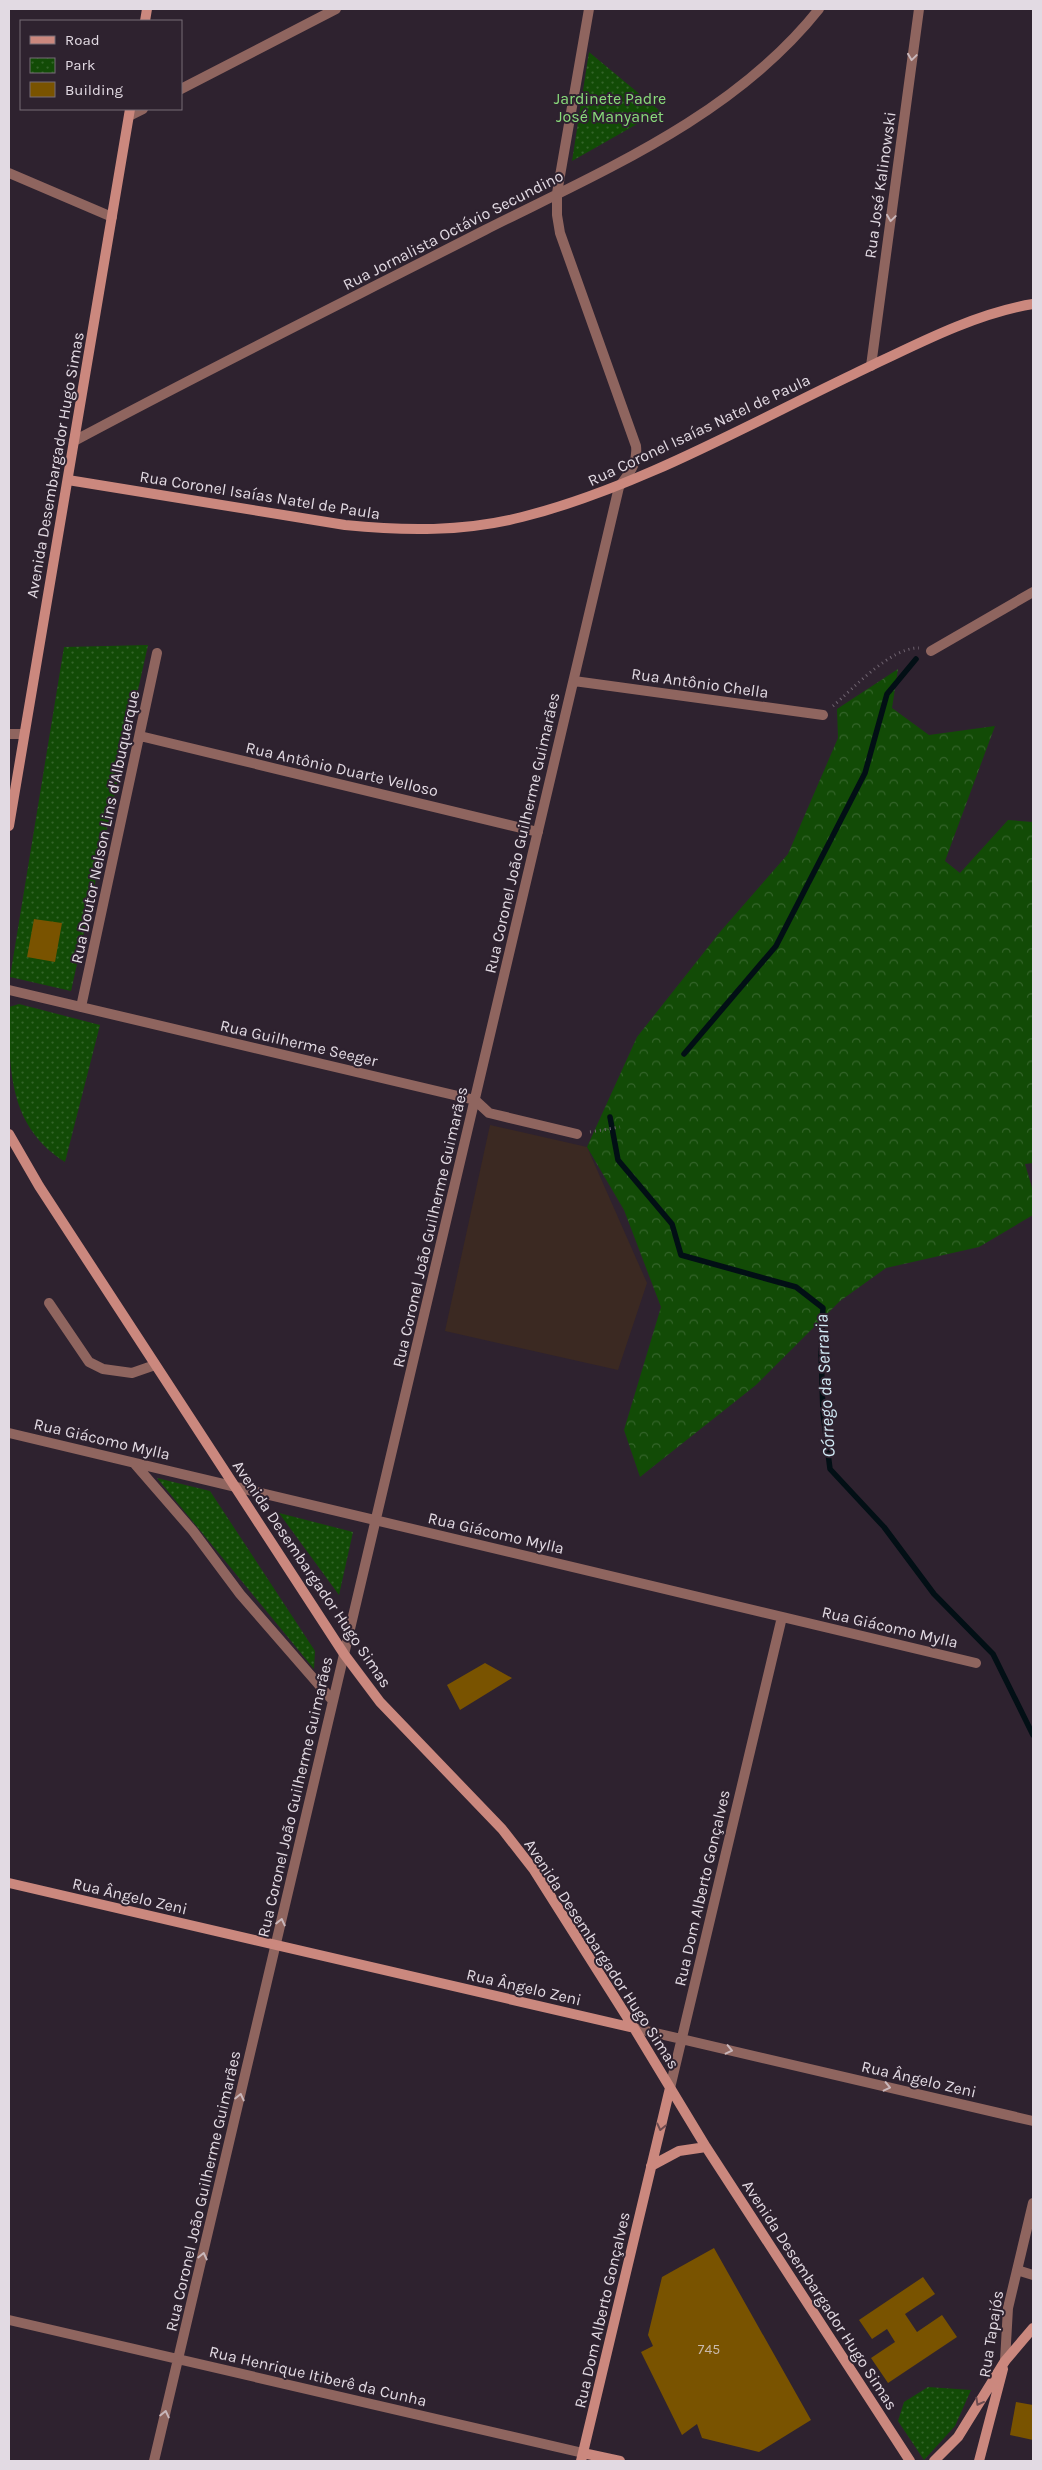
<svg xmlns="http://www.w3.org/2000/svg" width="1042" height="2470" viewBox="0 0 1042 2470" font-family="Karla,sans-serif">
<defs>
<pattern id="forest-crowns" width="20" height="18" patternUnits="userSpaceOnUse" patternTransform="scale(1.25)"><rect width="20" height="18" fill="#124b06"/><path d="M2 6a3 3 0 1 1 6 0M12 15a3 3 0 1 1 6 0" fill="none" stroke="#34642a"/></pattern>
<pattern id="park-dots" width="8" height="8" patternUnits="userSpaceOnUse" patternTransform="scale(1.25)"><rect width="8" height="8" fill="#124b06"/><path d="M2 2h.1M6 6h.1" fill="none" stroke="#34642a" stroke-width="1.8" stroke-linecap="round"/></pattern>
</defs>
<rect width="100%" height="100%" fill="#2e222f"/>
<path fill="#3b2922" d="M490,1125L587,1147L647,1283L618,1370L445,1331Z"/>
<path fill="url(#forest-crowns)" d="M898,669L892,708L929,735L995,726L945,861L960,873L1008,820L1033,822V1163L1025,1164L1033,1191V1215L979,1247L886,1268L840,1301L756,1385L640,1477L624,1430L661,1307L624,1210L587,1147L637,1037L720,932L788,854L838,738L837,709Z"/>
<path fill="url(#park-dots)" d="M589,52L660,111L572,161Z
M148,645L71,991L10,977L64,647Z
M19,1004L100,1025L65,1162C8,1126 9,1068 9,1007Z
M157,1478L210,1491L315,1651L314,1669Z
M279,1513L353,1532L339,1595Z
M928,2387L971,2390L955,2426L924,2460L898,2421L904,2402Z"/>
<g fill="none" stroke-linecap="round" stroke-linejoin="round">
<path stroke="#020f15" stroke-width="5.5" d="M684,1054L776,946L865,773L887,694L916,659
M610,1117L618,1160L672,1224L681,1255L796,1287L823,1308L821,1352L823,1413L830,1469L884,1527L934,1594L993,1654L1033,1735"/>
</g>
<path fill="#795300" d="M34,919L62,923L55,962L27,957Z
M485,1663L512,1678L460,1710L447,1685Z
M714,2248L811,2420L759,2452L702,2438L697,2424L682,2435L641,2352L653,2346L648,2335L662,2277Z
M923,2277L935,2294L905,2314L917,2332L942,2315L957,2337L888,2383L871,2358L895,2342L887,2329L872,2339L859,2320Z
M1016,2402L1033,2405V2440L1010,2435Z"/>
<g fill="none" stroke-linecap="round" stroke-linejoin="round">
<path stroke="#706571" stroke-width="3" stroke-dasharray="1 4" stroke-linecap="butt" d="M833,706C854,688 891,647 919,648
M590,1132L620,1127"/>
<path stroke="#8f655f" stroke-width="10" d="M49,1303L89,1362L103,1369L132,1373L155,1365"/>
<path stroke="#8f655f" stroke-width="10" d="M181,89L336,9
M129,116L143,109
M9,173L112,217
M871,366L919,9
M74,441C210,368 348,300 485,230C604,170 734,116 819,9
M931,651L1033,592
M574,681L823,715
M9,734H24
M140,736L538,832
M9,990L475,1100L489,1113L577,1134
M81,1007L157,653
M9,1433L976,1663
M134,1463L193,1531L240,1594L333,1701
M634,2028L1033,2121
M670,2088L782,1617
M1017,2270L1033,2275
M9,2320L583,2453
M1005,2361L1008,2308L1033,2203
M154,2461L619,487C629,473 638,464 636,446L560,233L557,215V193L589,9"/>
<path stroke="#cb887e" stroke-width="10" d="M145,21L147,9
M68,480L345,525C404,531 464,532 522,517C637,488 747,425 854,374C909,348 974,313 1033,304
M9,826L130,109
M9,1134L39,1186L344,1654L380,1702L502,1829L534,1870L634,2028L706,2147L910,2461
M9,1883L634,2028
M651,2166L679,2151L706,2147
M583,2453L620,2461
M581,2461L670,2088
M934,2461L958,2437L1005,2361L1033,2328
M979,2461L1003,2369"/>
</g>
<defs><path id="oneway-chevron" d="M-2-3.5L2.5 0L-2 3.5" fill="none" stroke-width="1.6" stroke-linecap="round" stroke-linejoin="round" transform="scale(1.25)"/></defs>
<g stroke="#c9b7bb">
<use href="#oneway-chevron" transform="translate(912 57) rotate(98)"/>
<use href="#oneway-chevron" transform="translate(891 218) rotate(98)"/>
<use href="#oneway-chevron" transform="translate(281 1922) rotate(-77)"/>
<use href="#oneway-chevron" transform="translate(729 2050) rotate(13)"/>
<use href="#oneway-chevron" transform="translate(887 2087) rotate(13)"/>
<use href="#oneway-chevron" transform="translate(240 2097) rotate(-77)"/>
<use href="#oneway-chevron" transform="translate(203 2256) rotate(-77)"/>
<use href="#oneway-chevron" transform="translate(165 2414) rotate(-77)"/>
</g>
<g stroke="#6d4b4f">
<use href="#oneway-chevron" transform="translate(661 2127) rotate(103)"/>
<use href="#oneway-chevron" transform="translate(979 2402) rotate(119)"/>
</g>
<g text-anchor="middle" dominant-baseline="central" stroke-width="4" stroke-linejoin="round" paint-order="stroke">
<g font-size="14" fill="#c8b8aa">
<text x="709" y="2349">745</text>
</g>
<g font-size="16" fill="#89db7b" stroke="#2e222f">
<text x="610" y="98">Jardinete Padre<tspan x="610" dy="18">José Manyanet</tspan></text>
</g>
<g font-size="16" fill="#e2dae3" stroke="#2e222f">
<text transform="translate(880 185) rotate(-82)">Rua José Kalinowski</text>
<text transform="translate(453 230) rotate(-27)">Rua Jornalista Octávio Secundino</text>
<text transform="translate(699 430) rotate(-25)">Rua Coronel Isaías Natel de Paula</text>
<text transform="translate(55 465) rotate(-80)">Avenida Desembargador Hugo Simas</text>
<text transform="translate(260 495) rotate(9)">Rua Coronel Isaías Natel de Paula</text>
<text transform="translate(700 683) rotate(8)">Rua Antônio Chella</text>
<text transform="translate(342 769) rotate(13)">Rua Antônio Duarte Velloso</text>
<text transform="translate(105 827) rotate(-78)">Rua Doutor Nelson Lins d'Albuquerque</text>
<text transform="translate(522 833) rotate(-77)">Rua Coronel João Guilherme Guimarães</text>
<text transform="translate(299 1043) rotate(13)">Rua Guilherme Seeger</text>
<text transform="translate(430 1227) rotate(-77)">Rua Coronel João Guilherme Guimarães</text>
<text transform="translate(102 1439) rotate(13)">Rua Giácomo Mylla</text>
<text transform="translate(496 1533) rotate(13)">Rua Giácomo Mylla</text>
<text transform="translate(312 1574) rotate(56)">Avenida Desembargador Hugo Simas</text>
<text transform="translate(890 1627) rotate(13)">Rua Giácomo Mylla</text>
<text transform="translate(295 1797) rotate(-77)">Rua Coronel João Guilherme Guimarães</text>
<text transform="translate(702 1888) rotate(-77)">Rua Dom Alberto Gonçalves</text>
<text transform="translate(130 1896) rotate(13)">Rua Ângelo Zeni</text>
<text transform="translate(602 1954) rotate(57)">Avenida Desembargador Hugo Simas</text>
<text transform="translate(524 1987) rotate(13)">Rua Ângelo Zeni</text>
<text transform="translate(919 2079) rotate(13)">Rua Ângelo Zeni</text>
<text transform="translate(203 2191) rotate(-77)">Rua Coronel João Guilherme Guimarães</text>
<text transform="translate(820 2295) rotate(57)">Avenida Desembargador Hugo Simas</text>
<text transform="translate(602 2310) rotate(-77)">Rua Dom Alberto Gonçalves</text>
<text transform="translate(991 2334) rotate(-81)">Rua Tapajós</text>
<text transform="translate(318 2376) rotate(13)">Rua Henrique Itiberê da Cunha</text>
</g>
<g font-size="18" font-style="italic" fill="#d0e9f4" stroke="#2e222f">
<text transform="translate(825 1386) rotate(-93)">Córrego da Serraria</text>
</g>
</g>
<rect width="1042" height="2470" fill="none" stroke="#e2dae3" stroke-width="20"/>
<rect x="20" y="20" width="162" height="90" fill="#2e222f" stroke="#766c77"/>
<rect x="30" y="36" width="25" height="8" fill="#cb887e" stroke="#766c77"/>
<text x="65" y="45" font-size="15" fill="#e2dae3">Road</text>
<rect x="30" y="58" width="25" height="15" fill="url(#park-dots)" stroke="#766c77"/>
<text x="65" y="70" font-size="15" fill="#e2dae3">Park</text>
<rect x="30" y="82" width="25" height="15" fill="#795300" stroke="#766c77"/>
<text x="65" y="95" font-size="15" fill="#e2dae3">Building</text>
</svg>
